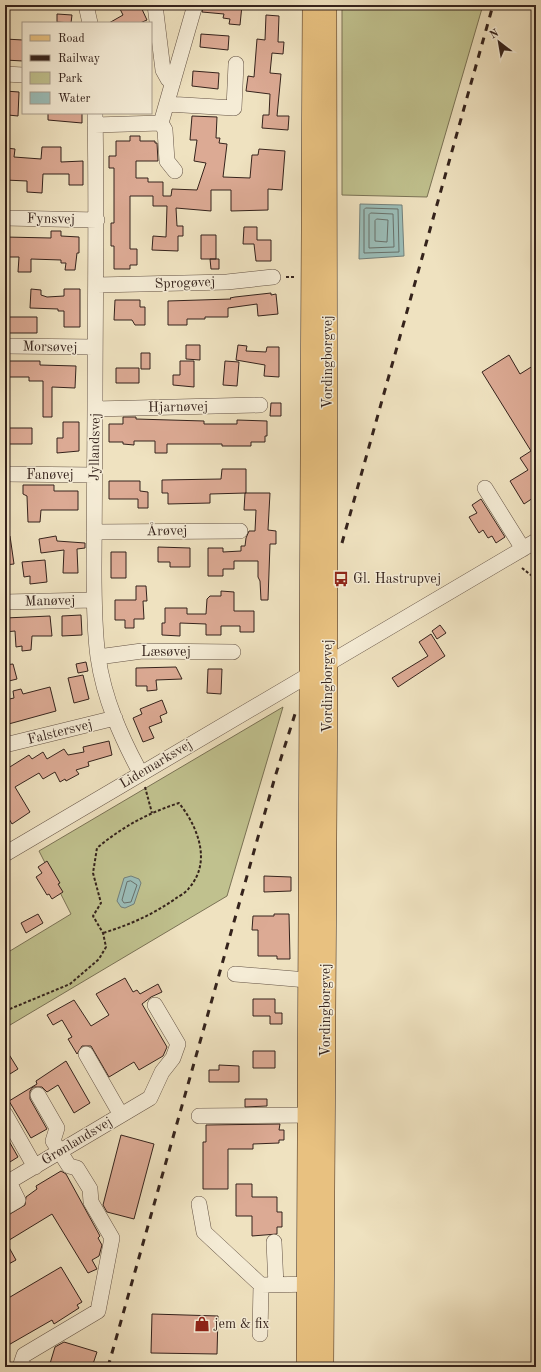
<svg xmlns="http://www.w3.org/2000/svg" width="541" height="1372" viewBox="0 0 541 1372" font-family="'Old Standard TT',serif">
<rect width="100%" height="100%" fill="#efe2c0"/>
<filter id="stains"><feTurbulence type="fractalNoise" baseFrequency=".005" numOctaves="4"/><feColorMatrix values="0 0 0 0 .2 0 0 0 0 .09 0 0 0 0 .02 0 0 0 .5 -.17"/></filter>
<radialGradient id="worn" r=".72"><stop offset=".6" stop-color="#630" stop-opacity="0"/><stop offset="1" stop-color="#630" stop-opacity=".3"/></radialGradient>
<path fill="#c0c18e" stroke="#7a7255" d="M342,5H483L427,197L342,195Z
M283,707L227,896L5,1028V954L71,914L39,851Z"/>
<path fill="#9bbdb8" stroke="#727f7a" d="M360,204L402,205L404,256L359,259Z
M131,876L139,879L141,883L134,904L125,908L121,907L117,901L124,878Z"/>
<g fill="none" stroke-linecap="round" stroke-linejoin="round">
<path stroke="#68706a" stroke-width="1" d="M366,208L398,209L399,252L364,253V210Z
M371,213L393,214L394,247L369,248V215Z
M377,219L388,220L387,242L375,241V221Z
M131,881L137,885L131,902L124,903L122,900L127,882Z"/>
</g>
<path fill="#dcaa94" stroke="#35231c" d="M118,5H140L147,20L140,23H109L123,15Z
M204,5H242L240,25L229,24L230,19L223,18L224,14L202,12Z
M57,14L72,15L71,23L57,22Z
M266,15L279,16L278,42H284L283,54L272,53L270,73L281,74L277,116H289L288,130L262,128L263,115H269L270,94L246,91L248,76L254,77L257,39L265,40Z
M201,34L229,36L228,50L200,47Z
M5,39L23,40V61L5,60Z
M193,71L219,73L218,89L192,86Z
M5,91L19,92L18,116L8,115V107H5Z
M48,113H82V123L48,120Z
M192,116L217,117L216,138H220L219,143L227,144L223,177L250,178L252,155H258L259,149L285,151L282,190L268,189V210L231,211V190H211V211L176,208L177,226H183V236H178V251L152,250L153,236L166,237L167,206H153V196H130V249H137V265H130V269H114V246H111V223H114V168H109V156H116V141H130V136H140V141H155V143H157L158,161H136V178H148V182H163V196H171L172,189L197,190L206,163L194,161L197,140H190Z
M42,147H61V162L83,161V185H69V174H43L42,193L27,192V181L5,180L6,148L15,149L14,157L41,159Z
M244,227H257V240H271V261H256L254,244H243Z
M51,231H61V236L79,237V253H77L75,270H65L66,263H61V260L31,259V272H18L19,257H5V237L51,238Z
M201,235H216V259H201Z
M210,259H219V269H211Z
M31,289L41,290V295L47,297L64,296V289H80V327H64V311H58V309L30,308Z
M271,293V295L276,294L278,314L258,316L257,304L228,308V317H205V319H187V325H168V301L231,299L230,298L235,297Z
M115,300H140V307H145V325H135L132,320H114Z
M8,317H37V333H8V328H5V318Z
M186,345H200V360L186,359Z
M238,345L247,346L246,351L266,352L267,347H279V377L264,376L265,365L236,360Z
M141,353H150V369H141Z
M509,355L520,374L536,364V496L524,504L510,481L528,470L520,458L531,451L482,372Z
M9,361H40V365L76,366L75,388L52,387V417H43V381H29V377H9Z
M180,361H194V387L173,385V375H180Z
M225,361L239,362L237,386L223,385Z
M116,368H139V383H116Z
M271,403H281V416H270Z
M123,417H136V419L204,421V424H237V420L267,421V436H265V442H251V446H222V444H167V453H155V441H134V445L123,444V442H109V424H123Z
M63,422H79V451L57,453V438H63Z
M5,428H32V444H8V437H5Z
M222,469H246V493L210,494V503L168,504V493H162V480L221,479Z
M109,481H140V491L148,492V508H138V499H109Z
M23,485H54V491H78V510H41L40,522H28L27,496L23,494Z
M245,493H270L268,530L276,531V544H270L268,600H261L260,581L258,577V561H234V569H223V576H208V548H223V552L241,551V546H245L246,538L249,531H255L256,510H244Z
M481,499L505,537L496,543L492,536L488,538L483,530L479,533L469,517L477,513L472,505Z
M5,536H10L14,564L5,565Z
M56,536L57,541L85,543V548L77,549L78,573H63L64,550L41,553L39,539Z
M158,547L190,548V567H170V562H158Z
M111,552H126V578H111Z
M45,560L47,582L30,584V576L24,577L22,562Z
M136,586H146L147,601H143L144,619H134V628H125V620H115V600H136Z
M221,591L234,592V611H254V632H240V626H221V635H206V624L180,623V636L162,635V623H165V608H187V614H206L207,599L210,596H221Z
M81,615L82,635L62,636V616Z
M50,616L52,636H32L31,650L22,651V646L16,647L15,631L5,632V618Z
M440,625L446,633L437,639L432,631Z
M431,634L445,656L398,687L392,678L428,656L419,642Z
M86,662L88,671L78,673L76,664Z
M13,664L17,679L5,682V665Z
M176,667L182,679L156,680L157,690L147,691V686H136V668Z
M208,669H222L221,694L207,693Z
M83,675L89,699L74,703L68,678Z
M50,687L56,711L5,725V700L14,698L13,691L21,689L23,694Z
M162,700L167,713L160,716L162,722L149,727L154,738L143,742L133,718L142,714L140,709Z
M109,741L112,755L88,762L89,766L76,770L79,774L66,781L65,779L60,782L55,772L43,779L39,773L15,787L30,812L12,824L5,812V770L29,755L32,759L43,752L47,759L64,749L68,755L84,752L83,747Z
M47,861L60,883L58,884L63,892L52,899L49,894L47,895L36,877L42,873L38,867Z
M264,876L291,877V891L264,892Z
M38,914L43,923L26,933L21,923Z
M274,914H289L290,959H277V956H258V930H252L253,916H274Z
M125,978L133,992L137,990L140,994L158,984L162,992L151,997L142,1004L167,1047L163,1056L139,1070L134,1062L109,1077L91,1046H82L77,1054L68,1039L72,1037L62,1020L53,1025L47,1015L74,1000L91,1026L109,1015L96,994Z
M253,999H275V1013H282V1024H270V1016H253Z
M5,1048L18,1069L5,1077Z
M253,1051H275V1068H253Z
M66,1061L90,1103L74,1113L58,1085L47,1092L42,1087H33L30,1091V1099L47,1129L31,1138L9,1101L37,1084L36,1081Z
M219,1065L239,1066V1082H209V1070H219Z
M245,1099H267V1106L245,1107Z
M280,1124L279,1130H284V1140H279V1143L253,1144V1149H228V1189H203V1142H206V1125Z
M5,1134L18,1157L5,1165Z
M121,1135L154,1144L134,1219L107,1212L103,1205Z
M61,1171L66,1174L100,1236L98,1238L102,1245L99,1256L92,1260L97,1269L88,1273L52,1214L6,1242L16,1260L5,1266V1217L25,1205L26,1197L37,1189L36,1186Z
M236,1184H252V1197H277V1212H282V1227H277V1234L252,1236V1216H236Z
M61,1267L82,1302L77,1305L79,1308L54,1324L52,1320L5,1347V1300Z
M152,1314L218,1316L217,1354L151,1353Z
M64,1342L97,1352L92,1367H49L55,1347Z"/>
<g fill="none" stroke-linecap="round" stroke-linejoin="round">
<defs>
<path id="minor" d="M86,5L90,23
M155,5L163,70L168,79L173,82
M5,74L23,75
M167,104L234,108L236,64
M95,113C97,212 95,310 95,409C95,461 94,514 94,567C94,597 94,628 98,657C104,699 121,737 141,774
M161,123L165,130L167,161L175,171
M95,125L161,123L195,5
M5,218L97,220
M97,285L227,282L273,277
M5,346L94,347
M95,409L260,405
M5,474L94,475
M485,488L523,549
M94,532L240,531
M5,602L94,600
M98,657L142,651L233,652
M5,745L115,718
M5,854L536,541
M235,974L307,980
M86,1054L121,1115
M5,1114L35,1167
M199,1116L318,1115
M5,1184L150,1098L162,1072L173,1058L178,1044L155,1005
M199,1204L204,1232L261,1285L318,1284
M6,1207L18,1200L9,1182
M274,1242L276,1285
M260,1334L261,1285
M20,1367L24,1355L98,1311L112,1238L91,1202L90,1189L77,1168L69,1166L53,1141L57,1128L38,1095"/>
<path id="major" d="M306,1367L312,5
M324,1367L328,663L327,5"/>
</defs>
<use href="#minor" stroke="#645345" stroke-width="16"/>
<use href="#major" stroke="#35231c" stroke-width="20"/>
<path stroke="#35231c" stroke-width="2" stroke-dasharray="3 2" stroke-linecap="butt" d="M286,277H296
M522,568L536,579
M145,787L152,813
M5,1011L70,984L99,959L106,947L103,933L93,916L101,903L93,873L97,848C122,827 148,813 179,803C198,827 212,862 189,888C186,893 179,896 175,899C152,915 129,925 103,933"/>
<use href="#minor" stroke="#f5ecd6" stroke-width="15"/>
<use href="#major" stroke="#e8c180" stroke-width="19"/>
<path stroke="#35231c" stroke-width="3" stroke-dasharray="7 7" stroke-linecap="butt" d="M342,543L493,5
M108,1367L275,777L295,714"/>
</g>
<defs>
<symbol id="bus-bare" viewBox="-9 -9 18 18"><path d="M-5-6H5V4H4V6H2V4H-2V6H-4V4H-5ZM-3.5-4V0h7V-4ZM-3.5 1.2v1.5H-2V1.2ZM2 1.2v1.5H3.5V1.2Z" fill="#8f2418" stroke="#f5ecd6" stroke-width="2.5" paint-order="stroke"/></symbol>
<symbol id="shop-bare" viewBox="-9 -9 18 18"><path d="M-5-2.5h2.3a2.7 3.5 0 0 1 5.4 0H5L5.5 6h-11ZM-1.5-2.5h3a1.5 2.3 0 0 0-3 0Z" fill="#8f2418" stroke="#f5ecd6" stroke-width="2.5" paint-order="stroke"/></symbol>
</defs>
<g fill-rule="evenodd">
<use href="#bus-bare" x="330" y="568" width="22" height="22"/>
<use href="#shop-bare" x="191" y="1313" width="22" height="22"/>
</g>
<g text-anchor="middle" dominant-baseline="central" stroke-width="3" stroke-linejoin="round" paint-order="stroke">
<g font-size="14" fill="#35231c" stroke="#f5ecd6">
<text transform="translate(51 219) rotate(1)">Fynsvej</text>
<text transform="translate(185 283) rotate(-2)">Sprogøvej</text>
<text transform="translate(50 347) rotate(1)">Morsøvej</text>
<text transform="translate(328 362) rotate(-90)">Vordingborgvej</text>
<text transform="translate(178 407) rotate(-1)">Hjarnøvej</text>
<text transform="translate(95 447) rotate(-89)">Jyllandsvej</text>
<text x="50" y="475">Fanøvej</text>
<text transform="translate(167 531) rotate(-1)">Årøvej</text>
<text transform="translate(50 601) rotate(-1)">Manøvej</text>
<text x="166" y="652">Læsøvej</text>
<text transform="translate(328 686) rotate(-90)">Vordingborgvej</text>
<text transform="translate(60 732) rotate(-14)">Falstersvej</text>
<text transform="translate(156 764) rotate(-31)">Lidemarksvej</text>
<text transform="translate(326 1010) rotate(-90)">Vordingborgvej</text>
<text transform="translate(77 1141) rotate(-31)">Grønlandsvej</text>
</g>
<g font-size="14" fill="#35231c" stroke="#f5ecd6" text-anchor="start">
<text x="353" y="579">Gl. Hastrupvej</text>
<text x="214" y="1324">jem &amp; fix</text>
</g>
</g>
<rect width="541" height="1372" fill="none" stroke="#efe2c0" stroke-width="20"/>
<rect x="6" y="6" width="529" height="1360" fill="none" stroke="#35231c" stroke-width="2"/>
<rect x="10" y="10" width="521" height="1352" fill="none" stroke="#35231c"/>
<rect x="22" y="22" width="130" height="92" fill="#f5ecd6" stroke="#a89c8c"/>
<rect x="30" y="35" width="20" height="6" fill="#e8c180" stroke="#a89c8c"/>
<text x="58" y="42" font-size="12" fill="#35231c">Road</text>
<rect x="30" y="55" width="20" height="6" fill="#35231c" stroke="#a89c8c"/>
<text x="58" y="62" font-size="12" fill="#35231c">Railway</text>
<rect x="30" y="72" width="20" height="12" fill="#c0c18e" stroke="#a89c8c"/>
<text x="58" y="82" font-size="12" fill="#35231c">Park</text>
<rect x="30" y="92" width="20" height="12" fill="#9bbdb8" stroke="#a89c8c"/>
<text x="58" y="102" font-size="12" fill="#35231c">Water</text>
<g transform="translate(499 42) rotate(329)" stroke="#f5ecd6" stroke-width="3" paint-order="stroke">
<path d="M0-3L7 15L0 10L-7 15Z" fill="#35231c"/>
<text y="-6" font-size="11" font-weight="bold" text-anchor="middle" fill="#35231c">N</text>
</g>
<rect width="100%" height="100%" filter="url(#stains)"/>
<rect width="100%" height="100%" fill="url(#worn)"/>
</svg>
